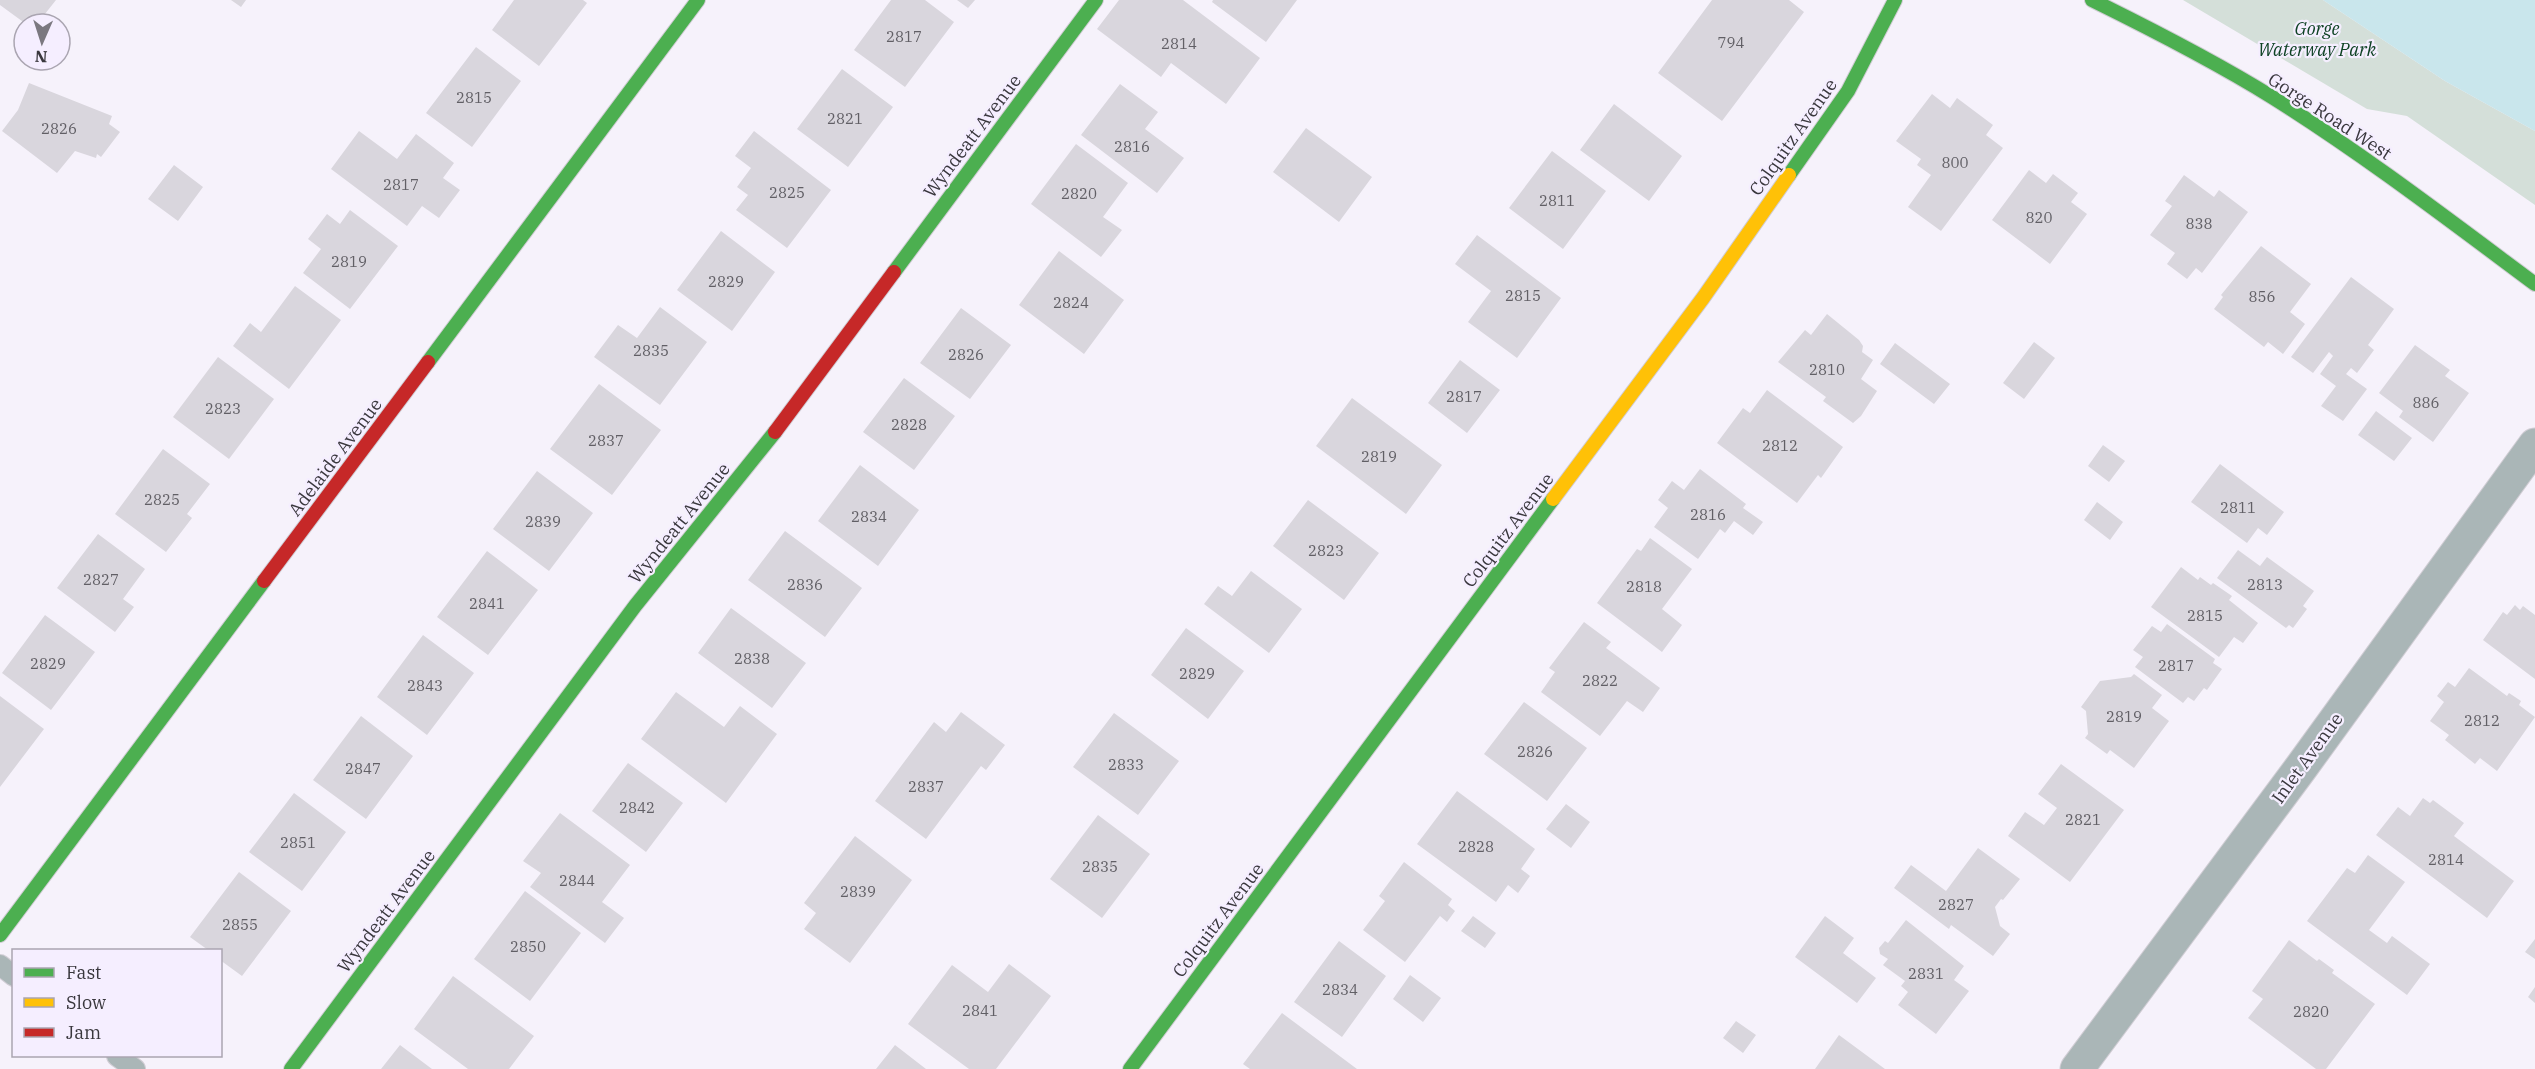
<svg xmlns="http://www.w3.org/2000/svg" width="2535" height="1069" viewBox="0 0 2535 1069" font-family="'IBM Plex Serif',serif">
<rect width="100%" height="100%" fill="#f6f2fb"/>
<path fill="#d4dfd9" d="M2183,0H2323L2445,81L2535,131V205L2407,116L2367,109Z"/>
<path fill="#c9e6ec" d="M2323,0H2535V131L2445,81Z"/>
<path fill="#d9d6dd" d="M0,0H56L37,24H26L0,5Z
M231,0H246L241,7Z
M514,0H583L587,3L539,66L492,30Z
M891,0H925L954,22L905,87L854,50Z
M957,0H975L968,8Z
M1119,0H1183L1260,58L1226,104L1171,63L1161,77L1097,29Z
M1213,0H1297L1266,42L1212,2Z
M1712,0H1789L1804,12L1722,121L1658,73Z
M476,47L521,81L472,147L426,113Z
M842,69L893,107L848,167L797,129Z
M29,83L112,116L109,124L120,132L101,157L97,154L96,158L75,151L57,173L2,131L18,110Z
M1120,84L1158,112L1145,129L1184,158L1157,193L1081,135Z
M1932,94L1950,108L1957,98L1993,125L1986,135L2003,148L1941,231L1908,207L1931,175L1917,165L1921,159L1896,141Z
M1614,104L1682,156L1649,201L1580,150Z
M1306,128L1372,177L1339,222L1273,172Z
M359,131L397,159L416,134L454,163L443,178L460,190L439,218L422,206L407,226L331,169Z
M754,131L831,190L787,248L736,210L748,195L737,187L751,168L735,156Z
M1076,144L1128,183L1103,217L1122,230L1101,257L1031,204Z
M1552,151L1606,191L1563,249L1509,208Z
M174,165L203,187L178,221L148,199Z
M2029,170L2046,183L2053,174L2078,193L2071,202L2087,214L2050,264L1992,220Z
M2184,175L2214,197L2219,190L2248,212L2202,273L2196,268L2187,279L2167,264L2175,253L2150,235L2172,206L2165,201Z
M350,210L398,246L350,309L303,273L321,249L308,239L327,214L340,224Z
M721,231L775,272L732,331L677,290Z
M1477,235L1561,298L1517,358L1468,322L1491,291L1455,264Z
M2261,246L2311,284L2290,312L2305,324L2283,354L2268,342L2264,347L2214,309L2223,297L2221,295Z
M1059,251L1124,300L1084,354L1019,305Z
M2351,277L2394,309L2368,345L2374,350L2357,373L2351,368L2346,374L2367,389L2343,421L2321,406L2336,386L2320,374L2333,356L2329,352L2313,373L2291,357Z
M295,286L341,320L289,389L233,346L250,323L261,332Z
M660,307L707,342L660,405L594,357L618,325L637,338Z
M961,308L1011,345L970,399L920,363Z
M1827,314L1859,340L1863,346L1862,352L1873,360L1861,379L1877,391L1861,416L1853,423L1823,401L1826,397L1778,362L1805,330L1811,335Z
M2034,342L2055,358L2024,399L2003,383Z
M1895,343L1950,384L1934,404L1880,364Z
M2415,345L2450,370L2445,376L2469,393L2433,442L2399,417L2403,411L2379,393Z
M218,357L274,399L229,459L173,417Z
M1460,360L1500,390L1467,433L1428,403Z
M904,378L955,416L914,470L863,432Z
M599,384L661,430L612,495L550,449Z
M1767,390L1843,447L1821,478L1818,475L1797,503L1717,443L1743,408L1750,413Z
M1352,398L1442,465L1406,514L1316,446Z
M2376,411L2412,438L2394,461L2358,435Z
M2103,445L2125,461L2109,482L2088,466Z
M163,449L210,484L187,514L192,518L166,552L115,514Z
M2220,464L2284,512L2267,535L2258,528L2247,543L2191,502Z
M860,465L919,510L878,566L818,521Z
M1700,469L1746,504L1743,508L1763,522L1753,535L1734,521L1725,533L1720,529L1698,559L1654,527L1668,508L1658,500L1672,481L1684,490Z
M537,471L593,513L549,571L493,529Z
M1308,500L1379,553L1344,600L1273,546Z
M2097,502L2123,522L2110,540L2084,520Z
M785,531L862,588L825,637L748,580Z
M98,534L145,569L123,599L134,607L115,632L57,588Z
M1650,538L1692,569L1662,609L1682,625L1662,652L1597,603L1637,549L1641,551Z
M2238,550L2260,566L2267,557L2314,591L2303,606L2307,609L2293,628L2289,625L2286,628L2217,578Z
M487,551L538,590L488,655L437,617Z
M2181,567L2198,580L2200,577L2211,585L2213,583L2232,596L2229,600L2258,623L2243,643L2234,637L2219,657L2151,607Z
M1251,571L1302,609L1269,653L1204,604L1218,586L1232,596Z
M2515,605L2520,610L2523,606L2535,615V679L2483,640L2503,612L2507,615Z
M731,608L806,663L772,708L698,653Z
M45,615L95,652L51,710L2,673Z
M1584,622L1611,642L1606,648L1660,688L1643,712L1627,701L1600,736L1541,692L1555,672L1549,668Z
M2167,624L2215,659L2213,663L2222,669L2207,690L2204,688L2194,701L2188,697L2183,703L2135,667L2143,657L2133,650L2152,626L2161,632Z
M1186,628L1244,671L1208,719L1151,675Z
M423,635L474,673L427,735L377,697Z
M2469,668L2507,696L2509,693L2521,701L2519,705L2535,717L2497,771L2480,758L2475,764L2445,740L2449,735L2430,721L2444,702L2437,696L2448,682L2455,687Z
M2134,674L2162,695L2152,708L2169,721L2134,768L2110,750L2107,754L2085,738L2088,734L2086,711L2081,707L2100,681L2131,677Z
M676,692L724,727L740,706L777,734L726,803L641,739Z
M0,696L44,729L0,787Z
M1524,702L1587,748L1547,801L1484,754Z
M961,712L1005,745L986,770L981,766L926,839L875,801L934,722L946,732Z
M1114,713L1179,761L1138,815L1073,767Z
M361,716L413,756L366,819L313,780Z
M628,763L683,803L646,852L592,811Z
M2061,764L2124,810L2070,882L2008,836L2025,812L2044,825L2057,808L2038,794Z
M1457,791L1535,849L1521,869L1530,876L1518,893L1508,885L1496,902L1417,844Z
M294,793L346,832L302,891L249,852Z
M2423,798L2430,803L2433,800L2464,823L2454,836L2514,881L2487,918L2376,835L2398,807L2410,816Z
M1566,804L1590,822L1571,848L1546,829Z
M560,813L630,865L602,902L624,918L605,943L530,887L541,873L523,861Z
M1098,815L1150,854L1102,918L1050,879Z
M855,836L912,880L850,963L804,929L816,913L804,903Z
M1978,848L2020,879L2003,900L2001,899L1995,907L2000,926L2010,934L1993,956L1951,925L1949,929L1894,888L1911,865L1946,891Z
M2368,855L2405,882L2369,930L2387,943L2392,936L2430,964L2407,995L2307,921L2347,868L2355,873Z
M1404,862L1452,899L1448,905L1455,911L1447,922L1440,916L1405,962L1363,930L1385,901L1379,896Z
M239,872L291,911L242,976L220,960V950H208L190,937Z
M525,891L581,933L530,1001L474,959Z
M1473,916L1496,933L1485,948L1461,931Z
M1825,916L1854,938L1843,953L1876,978L1857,1003L1795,957Z
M1906,920L1964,966L1954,980L1969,991L1936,1034L1898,1005L1908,992L1901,986L1905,981L1883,965L1888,959L1880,954L1879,948L1885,941L1888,943Z
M2535,939V959L2525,952Z
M2289,940L2317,961L2319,959L2334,970L2332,973L2375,1004L2326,1069H2316L2248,1018L2263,999L2252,991Z
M1339,941L1386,976L1342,1037L1294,1002Z
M1009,964L1051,996L996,1069H969L908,1024L952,965L988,992Z
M1410,975L1441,998L1423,1022L1393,999Z
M453,976L534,1036L509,1069H468L414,1029Z
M2535,987V1003L2528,997Z
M1282,1013L1357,1069H1250L1243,1064Z
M1736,1021L1756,1035L1743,1053L1723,1038Z
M1839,1035L1885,1069H1815Z
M400,1045L432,1069H381Z
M895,1045L926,1069H876Z"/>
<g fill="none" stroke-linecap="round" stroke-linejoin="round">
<defs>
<path id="lane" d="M0,965L14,976
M117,1056L135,1069"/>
<path id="street" d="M2077,1069L2300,769L2535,445"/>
<path id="fast" d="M2092,0C2153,30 2214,61 2272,97C2363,154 2449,220 2535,284
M1789,175L1848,91L1895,0
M894,272L1096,0
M428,362L698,0
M0,935L264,581
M291,1069L635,606L775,432
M1130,1069L1553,499"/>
<path id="slow" d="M1553,499L1703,298L1789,175"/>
<path id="jam" d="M775,432L894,272
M264,581L428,362"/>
</defs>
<use href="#lane" stroke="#d0cdd4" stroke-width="22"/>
<use href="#street" stroke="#d0cdd4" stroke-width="35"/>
<use href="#fast" stroke="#d0cdd4" stroke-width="16"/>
<use href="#slow" stroke="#d0cdd4" stroke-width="16"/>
<use href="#jam" stroke="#d0cdd4" stroke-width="16"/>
<use href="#lane" stroke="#aab6b7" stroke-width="20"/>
<use href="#street" stroke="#aab6b7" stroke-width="33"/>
<use href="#fast" stroke="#4caf50" stroke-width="14"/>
<use href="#slow" stroke="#ffc107" stroke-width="14"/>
<use href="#jam" stroke="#c62828" stroke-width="14"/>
</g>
<g text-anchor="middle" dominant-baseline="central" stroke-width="4.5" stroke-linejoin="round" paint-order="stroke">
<g font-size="15" fill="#615f65">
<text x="904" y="36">2817</text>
<text x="1731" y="42">794</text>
<text x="1179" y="43">2814</text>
<text x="474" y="97">2815</text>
<text x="845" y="118">2821</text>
<text x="59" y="128">2826</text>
<text x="1132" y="146">2816</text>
<text x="1955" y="162">800</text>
<text x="401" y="184">2817</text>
<text x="787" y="192">2825</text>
<text x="1079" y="193">2820</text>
<text x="1557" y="200">2811</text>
<text x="2039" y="217">820</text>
<text x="2199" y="223">838</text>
<text x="349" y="261">2819</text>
<text x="726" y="281">2829</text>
<text x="1523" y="295">2815</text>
<text x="2262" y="296">856</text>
<text x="1071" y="302">2824</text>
<text x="651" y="350">2835</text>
<text x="966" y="354">2826</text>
<text x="1827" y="369">2810</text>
<text x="1464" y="396">2817</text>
<text x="2426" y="402">886</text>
<text x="223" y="408">2823</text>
<text x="909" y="424">2828</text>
<text x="606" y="440">2837</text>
<text x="1780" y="445">2812</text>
<text x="1379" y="456">2819</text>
<text x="162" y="499">2825</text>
<text x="2238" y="507">2811</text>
<text x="1708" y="514">2816</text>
<text x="869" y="516">2834</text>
<text x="543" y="521">2839</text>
<text x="1326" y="550">2823</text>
<text x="101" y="579">2827</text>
<text x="805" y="584">2836</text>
<text x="2265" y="584">2813</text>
<text x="1644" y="586">2818</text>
<text x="487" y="603">2841</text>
<text x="2205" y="615">2815</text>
<text x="752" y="658">2838</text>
<text x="48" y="663">2829</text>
<text x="2176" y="665">2817</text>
<text x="1197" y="673">2829</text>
<text x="1600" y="680">2822</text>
<text x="425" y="685">2843</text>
<text x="2124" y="716">2819</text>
<text x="2482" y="720">2812</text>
<text x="1535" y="751">2826</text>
<text x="1126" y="764">2833</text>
<text x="363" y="768">2847</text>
<text x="926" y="786">2837</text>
<text x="637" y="807">2842</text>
<text x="2083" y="819">2821</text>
<text x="298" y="842">2851</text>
<text x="1476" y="846">2828</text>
<text x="2446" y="859">2814</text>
<text x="1100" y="866">2835</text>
<text x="577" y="880">2844</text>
<text x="858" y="891">2839</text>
<text x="1956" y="904">2827</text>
<text x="240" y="924">2855</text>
<text x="528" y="946">2850</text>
<text x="1926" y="973">2831</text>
<text x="1340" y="989">2834</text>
<text x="980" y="1010">2841</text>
<text x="2311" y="1011">2820</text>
</g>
<g font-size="18" font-style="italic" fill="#0e4224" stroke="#f5eeff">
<text x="2317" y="28">Gorge<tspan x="2317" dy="21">Waterway Park</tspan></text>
</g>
<g font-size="18" fill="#39373d" stroke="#f5eeff">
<text transform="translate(2330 116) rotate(33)">Gorge Road West</text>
<text transform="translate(972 136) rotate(-53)">Wyndeatt Avenue</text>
<text transform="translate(1793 137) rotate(-55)">Colquitz Avenue</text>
<text transform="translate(335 457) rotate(-53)">Adelaide Avenue</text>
<text transform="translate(679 523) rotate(-51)">Wyndeatt Avenue</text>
<text transform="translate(1508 530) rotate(-53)">Colquitz Avenue</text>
<text transform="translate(2307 758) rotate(-54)">Inlet Avenue</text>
<text transform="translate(386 911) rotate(-53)">Wyndeatt Avenue</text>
<text transform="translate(1218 920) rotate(-53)">Colquitz Avenue</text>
</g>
</g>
<rect x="12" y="949" width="210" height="108" fill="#f5eeff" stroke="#aaa5b1" stroke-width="1.5"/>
<rect x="24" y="968" width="30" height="9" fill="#4caf50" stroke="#aaa5b1" stroke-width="1.5"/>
<text x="66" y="979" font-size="18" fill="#39373d">Fast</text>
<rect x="24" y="998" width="30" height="9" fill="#ffc107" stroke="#aaa5b1" stroke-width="1.5"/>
<text x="66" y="1009" font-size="18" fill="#39373d">Slow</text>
<rect x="24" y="1028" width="30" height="9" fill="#c62828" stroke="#aaa5b1" stroke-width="1.5"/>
<text x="66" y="1039" font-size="18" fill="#39373d">Jam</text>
<g transform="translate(42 42) rotate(183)"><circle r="28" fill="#f5eeff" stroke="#aaa5b1" stroke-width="1.5"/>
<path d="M0-4.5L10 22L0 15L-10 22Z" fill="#7b7880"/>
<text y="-9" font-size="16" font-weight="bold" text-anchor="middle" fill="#39373d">N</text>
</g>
</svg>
